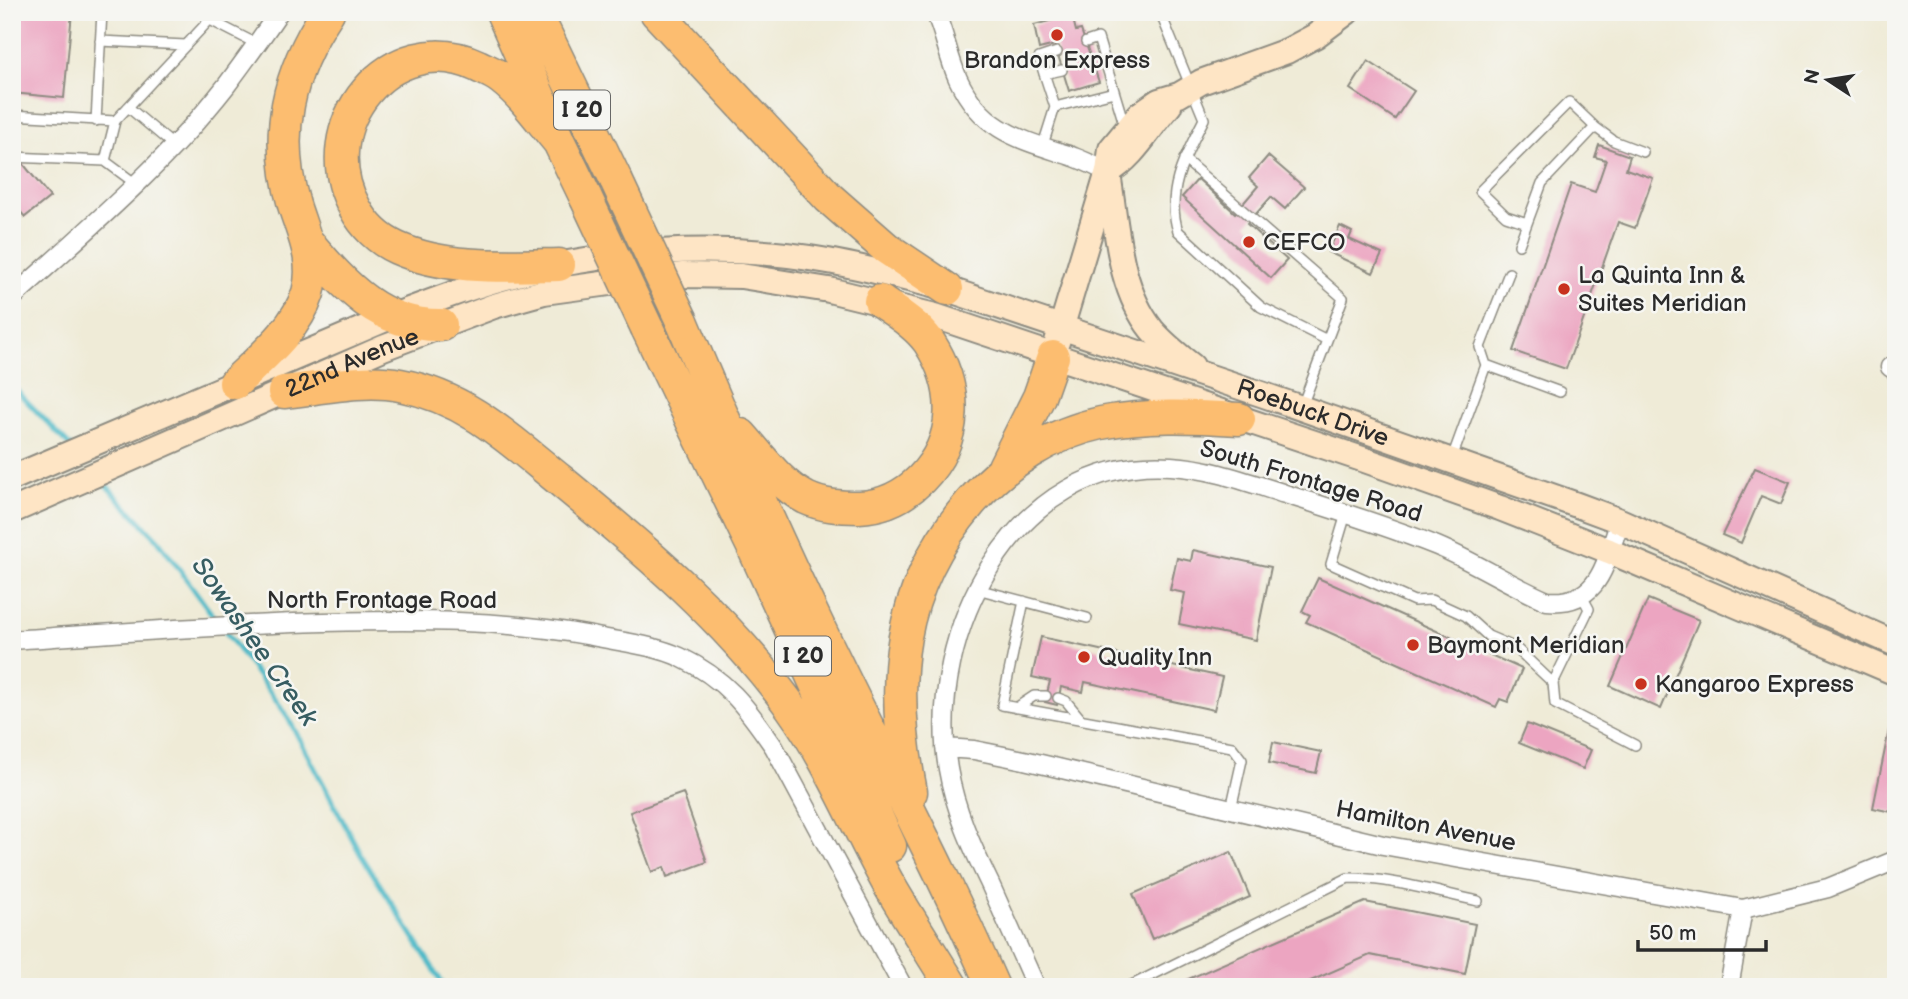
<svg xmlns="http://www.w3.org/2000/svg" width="1908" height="999" viewBox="0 0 1908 999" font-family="'Balsamiq Sans',sans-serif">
<rect width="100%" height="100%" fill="#f6f6f2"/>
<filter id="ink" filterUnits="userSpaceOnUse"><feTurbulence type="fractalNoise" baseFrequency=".0143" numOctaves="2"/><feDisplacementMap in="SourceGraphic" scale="14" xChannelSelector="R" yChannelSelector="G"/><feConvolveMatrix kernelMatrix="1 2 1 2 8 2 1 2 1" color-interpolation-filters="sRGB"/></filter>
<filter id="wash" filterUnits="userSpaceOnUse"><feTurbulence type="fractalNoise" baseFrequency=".00686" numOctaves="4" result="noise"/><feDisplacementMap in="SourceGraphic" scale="28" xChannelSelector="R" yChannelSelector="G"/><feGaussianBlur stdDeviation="1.57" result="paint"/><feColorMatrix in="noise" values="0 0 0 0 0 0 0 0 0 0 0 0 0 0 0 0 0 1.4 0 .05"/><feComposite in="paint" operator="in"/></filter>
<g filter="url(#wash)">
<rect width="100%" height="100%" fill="#efebd7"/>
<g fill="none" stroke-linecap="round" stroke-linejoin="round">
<path stroke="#4dbac8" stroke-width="5" d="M12,386L71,447
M101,480L158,540L219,624
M225,631L286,714L361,855L445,987"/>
</g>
<g id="blocks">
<path fill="#eca5c1" d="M12,12H72L64,98L12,93Z
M1072,15L1076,31L1081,30L1099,82L1069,91L1055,45L1039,49L1034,25Z
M1368,61L1414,91L1395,119L1350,89Z
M1599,145L1630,156L1626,169L1653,178L1635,228L1618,222L1566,369L1513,351L1571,184L1595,192L1606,160L1595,157Z
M1268,156L1304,187L1285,209L1271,197L1247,224L1287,260L1271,278L1182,197L1198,179L1235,213L1258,186L1249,178Z
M21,161L50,197L25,217L12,202V168Z
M1340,226L1352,232L1349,239L1382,254L1373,273L1328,252Z
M1755,468L1790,482L1781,504L1761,496L1741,543L1722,535Z
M1193,550L1271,567L1256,640L1179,624L1185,593L1170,590L1177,558L1191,561Z
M1318,578L1522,669L1508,702L1500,699L1496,707L1306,622L1310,615L1302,611Z
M1648,599L1699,620L1661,709L1610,686Z
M1041,637L1222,677L1214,710L1085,682L1083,692L1061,687L1057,705L1045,702L1050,681L1032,677Z
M1891,720L1896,721V813L1873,808Z
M1527,724L1591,750L1583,769L1519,743Z
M1273,742L1321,752L1316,773L1269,763Z
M683,793L707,862L667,877L664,867L652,872L630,812Z
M1231,852L1250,897L1152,939L1133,894Z
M1365,902L1475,924L1465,974L1370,955L1297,987H1180L1179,983Z"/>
</g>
</g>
<g filter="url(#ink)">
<use href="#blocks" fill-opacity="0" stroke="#8d8b81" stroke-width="2"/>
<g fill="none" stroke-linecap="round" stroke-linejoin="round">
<defs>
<path id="lane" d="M1160,12L1204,119C1186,155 1165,190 1178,231L1261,307L1327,340
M210,20L257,44
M100,41L186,45
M1086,42L1098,38L1125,127
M1044,74L1062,70
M128,107L173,145
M1055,107L1114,92
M12,115L115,121L217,12
M96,121L102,12
M1595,127L1614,141L1643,152
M1042,148L1055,107L1039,58L1057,52
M12,157L105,161L136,184
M1184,159L1343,298L1302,406
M105,161L115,121
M1519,245L1542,183L1595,127L1569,102L1480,191L1506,216L1527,223
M1486,365L1560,392
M1452,458L1486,365L1480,347L1509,273
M1346,514L1331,564L1414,601L1431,600L1466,616L1488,636L1516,648L1553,683L1589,609L1582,596
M977,589L1087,618
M1024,601L1002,705L1232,747L1242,760L1231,809
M1553,683L1555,704L1635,745
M1058,698L1066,701L1080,718
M1016,708L1034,696H1046
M1128,987L1348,878C1391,878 1436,892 1478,901"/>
<path id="street" d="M935,12C945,34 948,57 958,79C983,133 1023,140 1074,157C1085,161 1097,167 1108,172
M12,298C86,231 164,165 226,86C244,62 262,37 279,12
M1890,367L1896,371
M12,640C116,633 219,625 324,622C414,620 503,619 592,636C620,642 654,645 680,657C726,679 746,706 774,747L903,987
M945,748L974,750L1024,760L1383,845L1743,909L1828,888L1896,860
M1036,987C1021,953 1005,918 990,884C972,847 955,810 948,769C925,634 1015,455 1171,466C1210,468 1247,482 1285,494C1336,510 1387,526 1437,546C1475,562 1510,585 1547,601C1601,606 1605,562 1620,521
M1729,987L1743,909"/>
<g id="secondary">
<path d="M1108,172C1134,157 1149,128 1169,106"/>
<path d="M1109,180C1117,230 1119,289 1152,330C1164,344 1178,355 1192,366"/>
<path d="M1057,342L1108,172L1111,149L1140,114L1159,101L1179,95L1201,82L1287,51L1315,36L1347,12"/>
<path id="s1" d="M12,478L393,316C428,303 463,289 499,279C601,250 717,242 822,260C864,267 905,278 947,289L1264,395L1577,505L1620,521L1896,644"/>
<path id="s2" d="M12,511L383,348L494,306L544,292L639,279L683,275L741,276L829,290L935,316L1365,460L1500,508L1609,551L1896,673"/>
</g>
<path id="highway" d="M502,12L559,142L586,198
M535,12L616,180
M656,12L829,198L886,248L947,289
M559,142C541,121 524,96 502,79C495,73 486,70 478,66C391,25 309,127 355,208C364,225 379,240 397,248C446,270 507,266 559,265
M309,244C346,287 380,326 441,325
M682,321C726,426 772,530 821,632C878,751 940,866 993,987
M647,328L753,547L890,846
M235,383C262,357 296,330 308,293C317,261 303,234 294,205C273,134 288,72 328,12
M284,392C321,388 364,378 400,385C468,398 510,440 561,481C646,551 726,618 791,707C830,761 856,825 888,883C908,918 931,952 952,987
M741,435C760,456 780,485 806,498C823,506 840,507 859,507C883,506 903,497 921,479C959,440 959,388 929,342C917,325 897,313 880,301
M1004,467L1039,397L1053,357
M911,792C889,683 896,589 971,502C1005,463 1050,434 1101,423C1146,414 1193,416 1239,419"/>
</defs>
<use href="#lane" stroke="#8d8b81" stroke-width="12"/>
<use href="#street" stroke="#8d8b81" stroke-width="21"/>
<use href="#secondary" stroke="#8d8b81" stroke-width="28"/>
<use href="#highway" stroke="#8d8b81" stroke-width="35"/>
<use href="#lane" stroke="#fff" stroke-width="9"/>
<use href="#street" stroke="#fff" stroke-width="18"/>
<use href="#secondary" stroke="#fee5c5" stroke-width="24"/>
<use href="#highway" stroke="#fcbd6f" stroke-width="32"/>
<defs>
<path id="highway-bridge" d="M616,180L682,321
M586,198L647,328"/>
</defs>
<use href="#highway-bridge" stroke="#8d8b81" stroke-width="35" stroke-linecap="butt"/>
<use href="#highway-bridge" stroke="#fcbd6f" stroke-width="32"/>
</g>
</g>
<g fill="#c8321e" stroke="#f6f6f2" stroke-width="2.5">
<circle cx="1057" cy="35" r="7"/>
<circle cx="1249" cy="242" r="7"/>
<circle cx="1564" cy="289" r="7"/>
<circle cx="1413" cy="645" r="7"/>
<circle cx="1084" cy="657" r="7"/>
<circle cx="1641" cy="684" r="7"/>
</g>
<g text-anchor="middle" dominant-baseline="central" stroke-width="5" stroke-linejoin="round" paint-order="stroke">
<g fill="#f6f6f2" stroke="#686867" stroke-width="2">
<rect x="554" y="90.5" width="56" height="39" rx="5"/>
<rect x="775" y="636.5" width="56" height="39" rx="5"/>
</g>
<g font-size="23" font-weight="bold" fill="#2b2b2b">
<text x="582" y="110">I 20</text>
<text x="803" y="656">I 20</text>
</g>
<g font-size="24" fill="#2b2b2b" stroke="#f6f6f2" text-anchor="start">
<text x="1057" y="60" text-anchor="middle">Brandon Express</text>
<text x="1263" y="242">CEFCO</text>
<text x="1578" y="275">La Quinta Inn &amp;<tspan x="1578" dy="28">Suites Meridian</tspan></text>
<text x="1427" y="645">Baymont Meridian</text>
<text x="1098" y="657">Quality Inn</text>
<text x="1655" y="684">Kangaroo Express</text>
</g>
<g font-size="24" fill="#2b2b2b" stroke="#f6f6f2">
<text stroke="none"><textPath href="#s2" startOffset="371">22nd Avenue</textPath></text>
<text stroke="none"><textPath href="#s1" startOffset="1367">Roebuck Drive</textPath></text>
<text transform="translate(1311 481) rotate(17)">South Frontage Road</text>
<text x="382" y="600">North Frontage Road</text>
<text transform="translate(1426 826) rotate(11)">Hamilton Avenue</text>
</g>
<g font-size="26" font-style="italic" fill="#375d62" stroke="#f6f6f2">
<text transform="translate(254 642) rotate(55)">Sowashee Creek</text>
</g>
</g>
<rect width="1908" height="999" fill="none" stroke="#f6f6f2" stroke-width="42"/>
<g transform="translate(1828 80) rotate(282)" stroke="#f6f6f2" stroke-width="5" paint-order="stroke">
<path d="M0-5L12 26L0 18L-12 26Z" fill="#2b2b2b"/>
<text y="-10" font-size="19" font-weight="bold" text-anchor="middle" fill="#2b2b2b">N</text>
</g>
<path d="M1638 940v10h128v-10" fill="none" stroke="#2b2b2b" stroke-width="3.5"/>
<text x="1649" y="940" font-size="21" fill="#2b2b2b" stroke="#f6f6f2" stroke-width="5" paint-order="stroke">50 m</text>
</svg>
